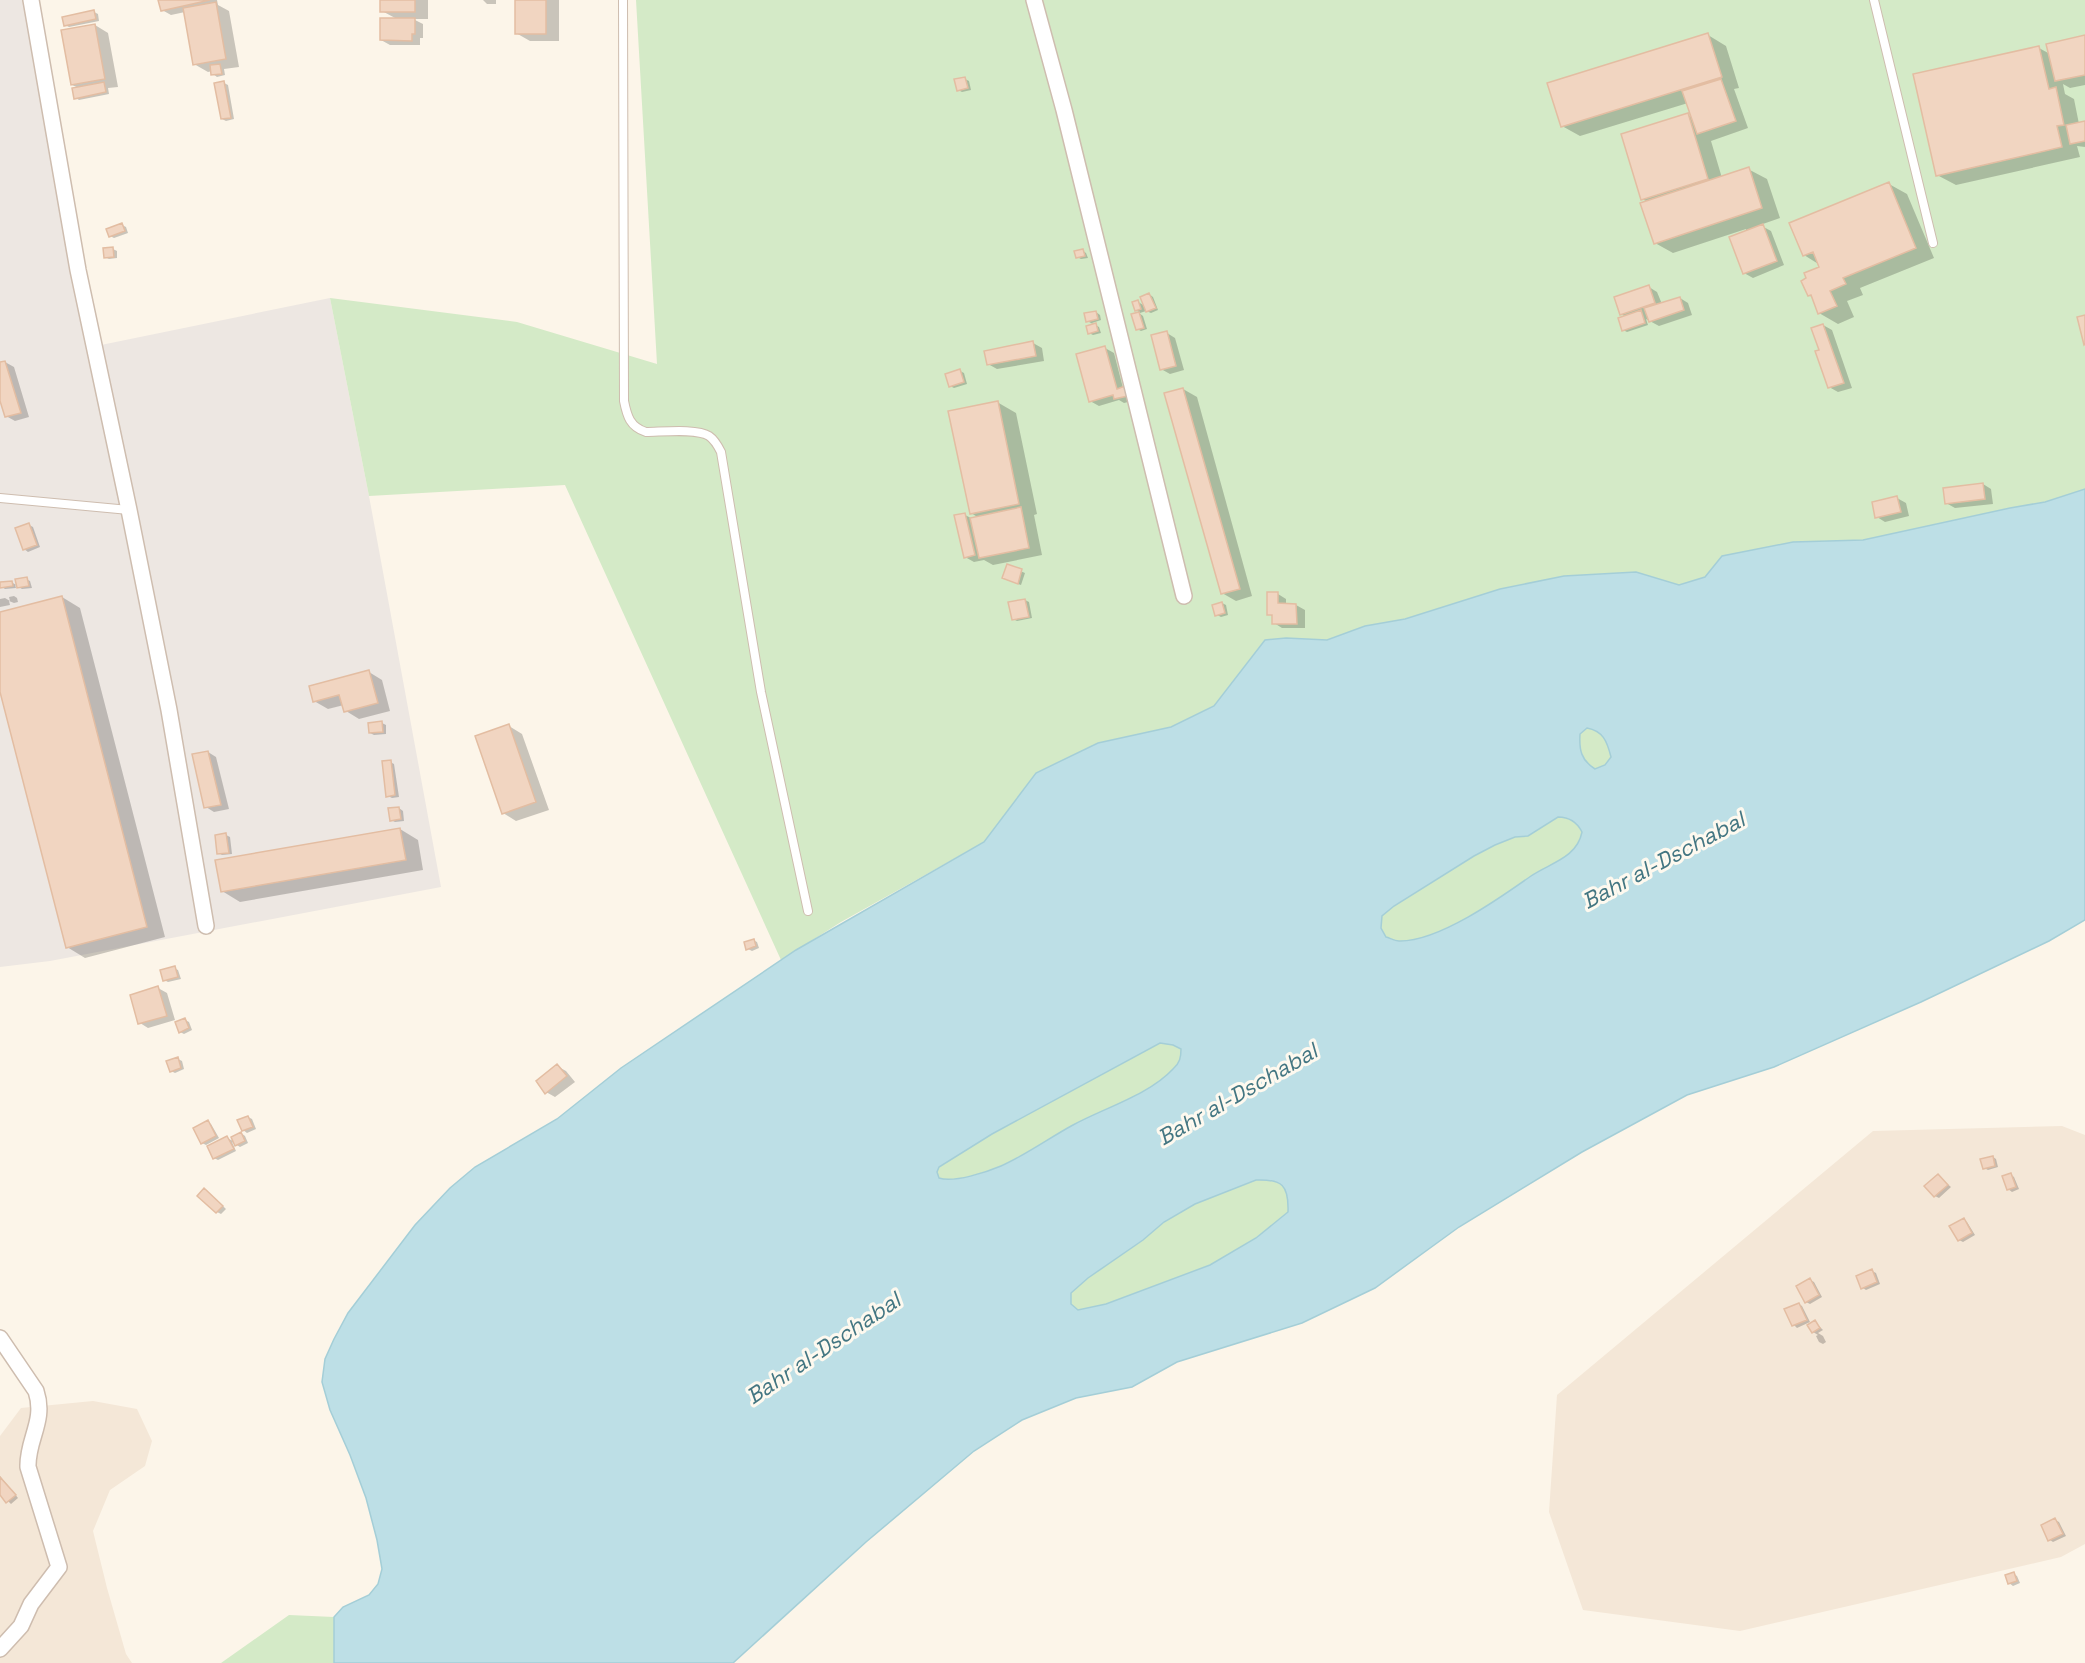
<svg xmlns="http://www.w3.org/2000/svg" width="2085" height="1663" viewBox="0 0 2085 1663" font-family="'Space Grotesk',sans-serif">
<rect width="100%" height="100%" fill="#fcf5e9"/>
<path fill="#f4e7d7" d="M2062,1126L2085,1135V1544L2061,1557L1740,1631L1583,1610L1549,1512L1557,1395L1873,1131Z
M93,1401L137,1409L152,1441L145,1466L110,1490L93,1531L107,1588L126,1654L132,1663H0V1436L21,1408Z"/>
<path fill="#ede7e2" d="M0,0H28L101,345L330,298L369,496L441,887L50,961L0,967Z"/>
<path fill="#d4eac7" d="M636,0H2085V489L2045,502L2010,508L1863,540L1793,542L1723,556L1705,577L1679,585L1636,572L1564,576L1500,589L1405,619L1365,626L1327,640L1286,638L1265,640L1214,706L1171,727L1098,743L1036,773L984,842L841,922L781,960L565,485L369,496L330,298L517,322L657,364Z
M1587,728C1603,731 1607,741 1611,757L1605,765L1594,769C1581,759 1579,750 1580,734Z
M1558,817C1570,817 1577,822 1582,832C1577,858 1550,863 1531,876C1500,899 1439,942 1399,941C1395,941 1390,938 1386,937L1381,928L1382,916L1394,906L1474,856L1495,845L1515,837L1528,836Z
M1160,1043L1173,1045L1181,1049C1181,1057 1180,1063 1173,1069C1150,1094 1107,1108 1077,1123C1052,1136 1027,1154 1001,1166C986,1172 954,1183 939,1178L937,1172L939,1167L992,1134Z
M1256,1180C1282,1180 1289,1185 1288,1212L1256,1238L1210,1265L1106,1304L1078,1310L1070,1304L1071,1293L1088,1278L1143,1240L1164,1222L1195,1204Z
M289,1615L334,1617V1663H221Z"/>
<path fill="#bddfe6" stroke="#a4ced7" stroke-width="1.5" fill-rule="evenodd" d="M2085,489V920L2049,941L1921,1002L1774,1067L1687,1095L1582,1152L1459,1227L1375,1288L1302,1323L1177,1362L1132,1387L1076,1398L1022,1420L974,1451L866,1542L733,1663H334V1617L343,1607L369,1595L378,1584L382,1569L377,1540L366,1498L350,1455L330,1410L322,1382L325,1359L334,1339L348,1313L415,1225L450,1188L475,1167L557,1119L621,1068L796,950L984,842L1036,773L1098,743L1171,727L1214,706L1265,640L1286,638L1327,640L1365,626L1405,619L1500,589L1564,576L1636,572L1679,585L1705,577L1722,556L1793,542L1863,540L2010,508L2045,502ZM1587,728C1603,731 1607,741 1611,757L1605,765L1595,769C1581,760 1579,750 1580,734ZM1558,817C1570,817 1577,822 1582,832C1577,858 1550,863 1531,876C1500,898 1438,942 1399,941C1394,941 1390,938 1386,937L1381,928L1382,916L1394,906L1474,856L1495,845L1515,837L1528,836ZM1160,1043L1173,1045L1181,1049C1181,1057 1180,1063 1173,1069C1149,1095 1104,1108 1073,1125C1049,1138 1026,1155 1001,1166C987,1172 954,1183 939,1178L937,1172L939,1167L992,1134ZM1256,1180C1282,1179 1289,1185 1288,1212L1256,1238L1210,1265L1106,1304L1078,1310L1071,1304V1293L1088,1278L1143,1240L1164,1222L1195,1204Z"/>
<path fill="#0003" d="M160,0H217L218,5L229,11L239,67L224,69L225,75L217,77L213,74L212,71L208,72L194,64L185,12L171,15L162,10Z
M382,0H428V19H413L423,24V38H420V45H390L381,40L397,19L382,11Z
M483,0H496V4H487Z
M516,0H559V41H530L516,33Z
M94,12L98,14L99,21L69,27L65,25Z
M95,25L108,33L118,87L108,88L109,94L79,100L76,98L79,88L72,85Z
M1708,35L1726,46L1739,88L1734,89L1748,128L1711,141L1722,178L1748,169L1767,179L1780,218L1760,225L1771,231L1784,265L1753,278L1744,273L1746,229L1673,253L1655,243L1648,202L1642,199L1688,115L1693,118L1688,103L1580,136L1562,126Z
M2085,37V85L2070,88L2063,84L2065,94L2074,99L2079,124L2085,123V147L2077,146L2080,157L1956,185L1937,175L2039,48L2050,54Z
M965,79L969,81L971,90L962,92L958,90Z
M224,83L228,85L234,119L226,121L222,119Z
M1889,184L1907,194L1934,258L1860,288L1863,295L1847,301L1854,317L1838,324L1819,313L1813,298L1809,295L1821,268L1820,265L1804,255Z
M122,225L126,227L128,233L114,238L110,236Z
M113,249L117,251V258L109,259L105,257Z
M1083,251L1086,253L1088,258L1081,259L1077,257Z
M1649,287L1657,292L1662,304L1680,298L1688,303L1692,315L1659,326L1646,319L1648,325L1627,332L1623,330L1626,317L1621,314Z
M1149,294L1153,297L1158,310L1151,313L1146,311L1140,313L1136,310L1138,302L1145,306Z
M1096,312L1100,315L1101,320L1092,323L1099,327L1101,333L1093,335L1089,333L1095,325L1087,321Z
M1139,313L1143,316L1147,329L1141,331L1137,329Z
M1823,325L1832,330L1852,388L1838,392L1829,387L1821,351Z
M1167,333L1175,338L1184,370L1170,374L1161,369Z
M1033,343L1042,348L1044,361L997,369L988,364Z
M1105,348L1114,353L1123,388L1136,400L1124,403L1119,400L1099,406L1090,401Z
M5,362L14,367L29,417L15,421L6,416L0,395V364Z
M960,371L964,373L967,384L954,388L950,386Z
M1183,389L1197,397L1252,596L1236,601L1222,593Z
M997,402L1016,413L1037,514L1034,515L1042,555L993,565L984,560L974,562L965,557V515L973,519L979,518L971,513Z
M1983,484L1991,489L1993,504L1955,508L1946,503Z
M1897,498L1906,503L1909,516L1885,522L1877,517Z
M29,525L33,527L40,547L28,552L24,549Z
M1008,566L1025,573L1021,585L1007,580Z
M26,579L30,581L32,588L22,589L15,585L16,588L5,589L2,587L11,582L18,586Z
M1278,594L1286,599V605H1296L1305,610V628H1282L1274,623V617L1269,614Z
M14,596L17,598L18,602L14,603L9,601L10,605L0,607V599L5,598L10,601L9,597Z
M62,597L80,608L165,937L85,958L67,947L0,686V613Z
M1025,600L1029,602L1032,618L1017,621L1013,619Z
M1222,603L1226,605L1228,615L1221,617L1217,615Z
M369,672L382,680L390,711L359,719L346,711L344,705L328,709L314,701Z
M382,723L386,725V734L374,735L370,733Z
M509,726L522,734L549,810L516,821L503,813Z
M208,752L216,757L229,809L214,812L206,807Z
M390,762L394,764L399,797L392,798L388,796Z
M399,808L403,811L404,821L395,822L391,820Z
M400,829L418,840L423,870L240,902L222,891Z
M226,835L230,837L232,854L222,855L219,853Z
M753,940L757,942L759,948L752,951L748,949Z
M174,968L178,970L181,979L168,982L164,980Z
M158,988L167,993L175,1020L148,1028L140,1023Z
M185,1020L189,1022L192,1030L184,1034L180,1032Z
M178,1059L182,1061L184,1069L175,1073L171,1071Z
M557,1066L566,1071L575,1082L555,1097L546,1092Z
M248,1117L252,1119L256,1129L247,1133L243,1130Z
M208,1122L211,1124L219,1138L206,1145L202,1143Z
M241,1133L245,1136L248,1143L240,1147L232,1142L236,1151L218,1160L214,1158L227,1138L235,1142Z
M1993,1157L1996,1159L1998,1167L1988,1170L1984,1168Z
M2010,1174L2014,1177L2019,1189L2012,1192L2008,1189Z
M1938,1176L1951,1187L1939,1198L1935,1196Z
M208,1192L226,1209L221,1214L217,1212Z
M1964,1220L1967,1222L1975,1235L1963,1242L1959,1240Z
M1872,1271L1876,1273L1880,1284L1866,1290L1863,1288Z
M1810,1280L1814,1282L1822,1297L1810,1304L1806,1302Z
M1799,1304L1802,1306L1810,1322L1797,1328L1794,1325Z
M1815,1322L1823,1330L1818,1333L1823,1336L1826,1342L1823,1344L1819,1342L1816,1336L1818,1335L1813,1332Z
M0,1476L18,1498L11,1504L0,1493Z
M2055,1520L2059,1522L2066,1536L2053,1542L2050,1540Z
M2014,1574L2017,1576L2020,1583L2013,1586L2009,1583Z"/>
<path fill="#f1d5c1" stroke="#e3bda2" stroke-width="1.5" d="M158,0H210L161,11Z
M380,0H415V12H380Z
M515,0H546V34H515Z
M216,2L226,59L193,65L183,8Z
M94,10L96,19L64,26L62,17Z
M380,18H415V34H412V41L380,40Z
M95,24L105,79L71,85L61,30Z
M1708,33L1722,77L1561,127L1547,83Z
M2085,35V75L2055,81L2046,44Z
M2039,46L2049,89L2056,87L2064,125L2057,126L2062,147L1936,176L1913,74Z
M220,64L222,74L211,75L210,65Z
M965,77L968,88L957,91L954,79Z
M1721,79L1736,121L1697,134L1682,91Z
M224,81L231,118L221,119L214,83Z
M104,82L106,92L74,99L72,88Z
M1688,113L1708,179L1641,200L1621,134Z
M2085,121V141L2070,144L2066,125Z
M1749,167L1762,208L1654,244L1640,203Z
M1889,182L1916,248L1843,278L1846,284L1830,291L1837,306L1818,314L1811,295L1808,296L1801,281L1806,278L1804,273L1819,267L1813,252L1803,256L1789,223Z
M122,223L125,231L109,237L106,229Z
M1763,224L1777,261L1743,274L1729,237Z
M113,247L114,257L104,258L103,248Z
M1083,249L1085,256L1076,258L1074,251Z
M1649,285L1655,303L1620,315L1614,297Z
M1149,293L1156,308L1146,312L1140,297Z
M1680,297L1684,310L1649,322L1644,308Z
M1138,300L1141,309L1135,311L1132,302Z
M1641,310L1645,323L1622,331L1618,318Z
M1096,311L1098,319L1086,322L1084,313Z
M1139,312L1144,328L1136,330L1131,314Z
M2085,315V344L2084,345L2077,317Z
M1096,323L1098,331L1088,334L1086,326Z
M1823,324L1844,383L1828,388L1815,351L1819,350L1811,328Z
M1167,331L1176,366L1160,370L1151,335Z
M1033,341L1036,356L987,365L984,351Z
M1105,346L1117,389L1125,386L1128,396L1114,399L1113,395L1089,402L1076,354Z
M5,361L21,413L5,417L0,401V362Z
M960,369L964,382L949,387L945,374Z
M1183,388L1240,589L1221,594L1164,393Z
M998,401L1019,504L970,514L948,411Z
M1983,483L1985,499L1945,504L1943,488Z
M1897,496L1901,512L1875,518L1872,502Z
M1021,507L1029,548L979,558L970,518Z
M965,513L975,555L964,558L954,515Z
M29,523L37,545L23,550L15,528Z
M1007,564L1022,569L1018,584L1002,578Z
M27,577L29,586L17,588L15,579Z
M12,581L13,586L0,588V582Z
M1267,592H1278V603L1296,604L1297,624H1272V615H1267Z
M62,596L147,927L66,948L0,692V612Z
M1025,599L1029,617L1012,620L1008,602Z
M1222,602L1225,613L1215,616L1212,605Z
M369,670L378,703L344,712L339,695L313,702L309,686Z
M382,721L383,732L369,733L368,723Z
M509,724L536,802L502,814L475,736Z
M208,751L221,805L204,808L192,754Z
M391,760L395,795L386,797L382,761Z
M399,807L401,819L390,821L388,808Z
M400,828L406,860L221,892L215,860Z
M226,833L229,853L217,854L215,835Z
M754,939L756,946L746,950L744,942Z
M175,966L178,977L163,981L160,970Z
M158,986L167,1016L138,1024L130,995Z
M185,1018L189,1028L179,1033L175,1022Z
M178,1057L181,1068L170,1072L166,1061Z
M557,1064L567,1076L545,1094L536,1081Z
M248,1116L253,1127L242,1131L237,1120Z
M208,1120L216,1136L201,1144L193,1128Z
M241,1132L245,1141L235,1146L231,1137Z
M227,1136L234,1149L213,1159L207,1146Z
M1993,1156L1995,1166L1983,1169L1980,1159Z
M2011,1173L2016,1187L2007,1190L2002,1176Z
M1938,1174L1948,1185L1934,1197L1924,1186Z
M204,1188L223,1206L216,1213L197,1196Z
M1964,1218L1972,1233L1958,1241L1949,1226Z
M1872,1269L1877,1282L1861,1289L1856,1276Z
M1810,1278L1819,1295L1805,1303L1796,1286Z
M1799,1303L1807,1320L1792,1326L1784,1309Z
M1815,1320L1820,1328L1812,1333L1807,1325Z
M0,1477L16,1495L6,1503L0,1495Z
M2055,1518L2063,1534L2048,1541L2041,1525Z
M2014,1572L2017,1581L2008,1584L2005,1575Z"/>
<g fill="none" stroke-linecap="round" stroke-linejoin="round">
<defs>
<path id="service" d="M623,0L624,401C627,416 630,427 646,432C661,432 697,428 709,436C715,440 718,446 721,452L761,692L808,911
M1874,0L1933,243
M0,498L129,510"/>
<path id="minor" d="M31,0L78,270L129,510L169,710L206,926
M1034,0L1064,110L1184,596
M0,1338L36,1391C46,1421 27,1439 28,1467L59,1567L31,1604L21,1626L0,1649"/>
</defs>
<use href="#service" stroke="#cebdaf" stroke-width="10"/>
<use href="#minor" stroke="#cebdaf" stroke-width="18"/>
<use href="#service" stroke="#fff" stroke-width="8"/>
<use href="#minor" stroke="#fff" stroke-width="15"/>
</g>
<g text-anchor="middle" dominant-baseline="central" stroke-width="6" stroke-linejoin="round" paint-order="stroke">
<g font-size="22" font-style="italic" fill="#437682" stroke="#fef9ef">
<text transform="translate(1663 860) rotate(-28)">Bahr al-Dschabal</text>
<text transform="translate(1237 1094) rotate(-30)">Bahr al-Dschabal</text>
<text transform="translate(823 1348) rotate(-34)">Bahr al-Dschabal</text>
</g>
</g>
</svg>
